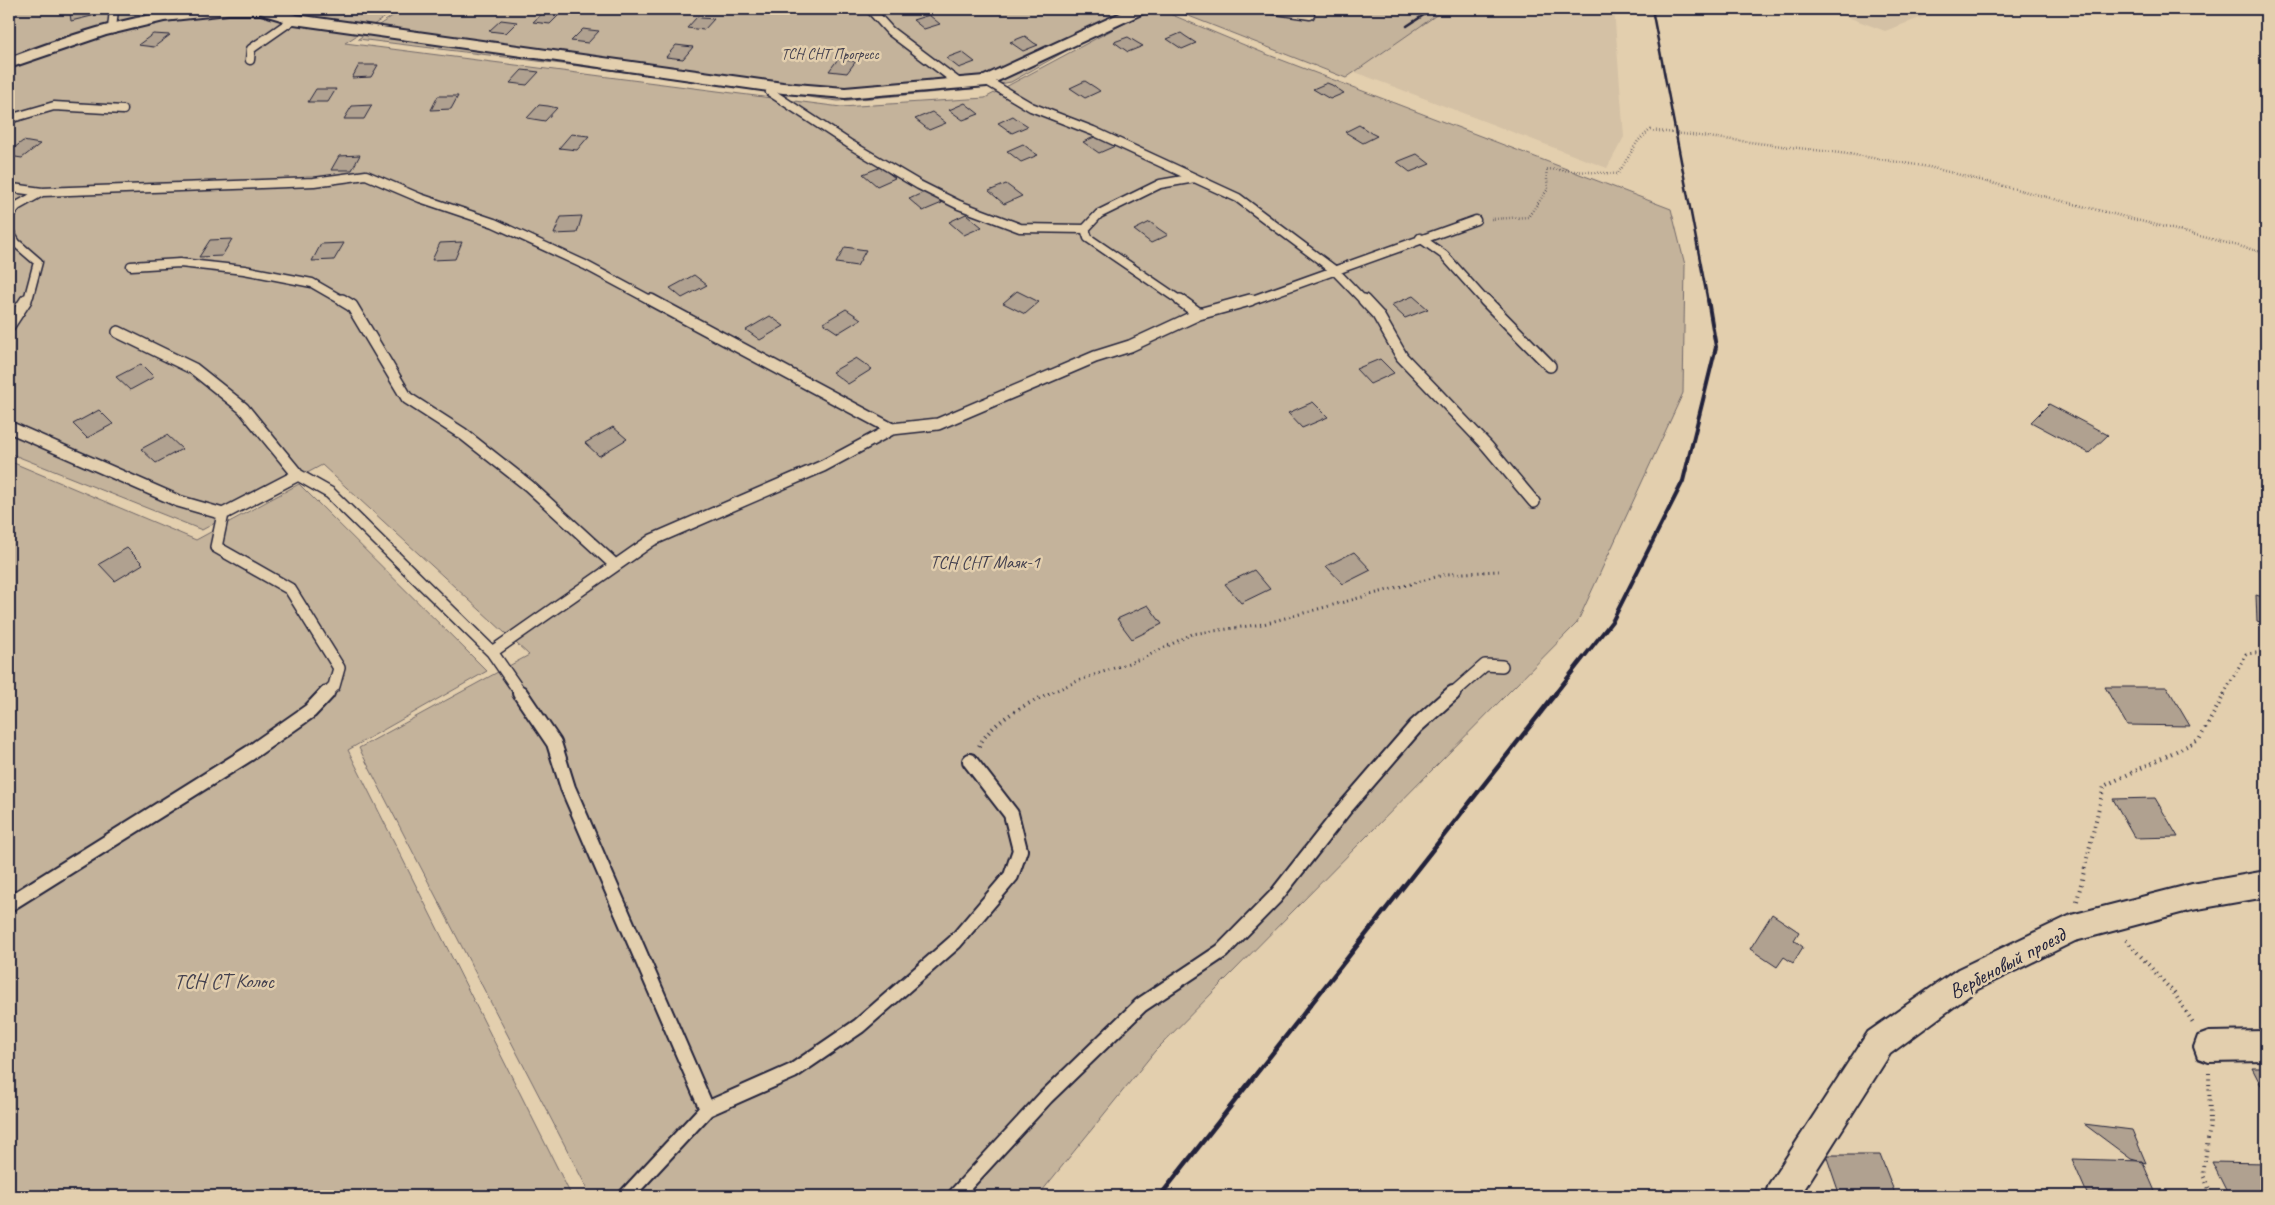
<svg xmlns="http://www.w3.org/2000/svg" width="2275" height="1205" viewBox="0 0 2275 1205" font-family="Caveat,sans-serif">
<rect width="100%" height="100%" fill="#e3cfae"/>
<filter id="ink" filterUnits="userSpaceOnUse"><feTurbulence type="fractalNoise" baseFrequency=".02" numOctaves="2"/><feDisplacementMap in="SourceGraphic" scale="10" xChannelSelector="R" yChannelSelector="G"/><feConvolveMatrix kernelMatrix="1 2 1 2 8 2 1 2 1" color-interpolation-filters="sRGB"/></filter>
<g filter="url(#ink)">
<path fill="#d4c1a5" d="M1244,9H1614L1624,137L1607,168L1224,22Z
M1842,9H1944L1885,31L1845,16Z"/>
<path fill="#c4b39b" stroke="#736a6b" d="M9,9H398L345,43L841,107L985,98L1151,9H1158L1266,54L1671,209L1685,265L1683,393L1577,623L1155,1051L1038,1196H589L590,1194L359,748L529,655L322,465L202,530L9,453Z
M403,9H1140L1011,82L972,89L838,101L603,69L358,39Z
M1171,9H1445L1346,78Z
M9,461L196,540L299,484L487,671L348,750L571,1195L569,1196H9Z"/>
<path fill="#b0a190" stroke="#22223b" d="M88,9H95L96,15L71,21L70,13Z
M545,11L557,13H561L550,24L533,22Z
M929,15L940,24L924,29L913,20Z
M697,17L701,18L714,19L704,30L687,28Z
M501,20L517,22L506,33L489,31Z
M583,29L590,30L599,31L588,43L571,41Z
M1181,33L1185,36L1196,43L1182,49L1167,39Z
M153,34L170,35L154,47L138,45Z
M1025,36L1034,43L1038,45L1023,51L1010,42Z
M1128,37L1136,42L1143,46L1128,52L1114,42Z
M676,45L684,46L693,47L683,59L666,57Z
M962,52L975,62L959,68L946,58Z
M838,59L851,61H856L847,73L829,71Z
M359,65H378L371,77L352,78Z
M522,70L531,71L539,72L527,85L510,83Z
M1085,81L1096,88L1100,91L1085,98L1070,88Z
M1327,83L1332,85L1344,93L1330,99L1313,89Z
M316,89H336L328,102H308Z
M438,96H458L451,109L431,110Z
M965,103L979,114L963,120L949,110Z
M372,105L364,119H344L352,106Z
M539,105L548,106L557,108L545,121L527,118Z
M932,112L946,123L929,130L915,119Z
M1013,116L1017,119L1028,126L1012,133L998,123Z
M1359,125L1371,133L1377,136L1363,143L1345,132Z
M571,134L589,136L577,150L559,148Z
M1099,135L1115,146L1099,153L1083,142Z
M23,141L40,144L22,158L9,156V152Z
M1023,144L1033,152L1038,155L1021,162L1007,151Z
M1417,154L1430,164L1410,172L1397,162Z
M360,155L352,170H331L339,156Z
M881,167L895,178L877,186L863,174Z
M1006,184L1022,196L1004,204L989,191Z
M927,191L942,203L923,211L909,199Z
M966,214L982,227L964,235L949,222Z
M582,216L577,233L554,234L561,217Z
M1150,222L1159,229L1168,235L1151,243L1134,230Z
M232,239L222,256L199,257L210,240Z
M462,242L455,259L432,260L440,243Z
M344,243L334,260L312,261L321,244Z
M845,247L866,250L857,266L836,263Z
M694,275L707,285L682,298L670,288Z
M1017,291L1039,302L1025,314L1003,303Z
M1413,296L1428,309L1405,318L1391,305Z
M846,309L861,319L838,333L823,323Z
M770,316L784,326L760,340L746,330Z
M856,358L872,369L848,384L832,372Z
M1380,359L1394,373L1370,384L1356,369Z
M141,364L154,377L130,390L116,377Z
M1313,402L1328,417L1302,428L1288,413Z
M2049,404L2108,435L2089,453L2031,422Z
M99,410L113,424L87,438L73,424Z
M613,427L627,439L599,456L585,443Z
M167,435L182,449L156,463L141,449Z
M127,548L143,564L115,581L99,564Z
M1354,552L1371,570L1343,584L1326,566Z
M1254,570L1270,589L1241,603L1225,584Z
M2256,595L2266,598V624L2257,621Z
M1148,605L1162,624L1132,639L1117,619Z
M2105,687H2167L2190,726L2127,725Z
M2155,798L2178,837L2135,838L2113,799Z
M1772,914L1799,932L1794,940L1803,947L1793,963L1784,957L1777,967L1750,949Z
M2252,1068H2266V1095Z
M2084,1124L2132,1130L2146,1163L2131,1159Z
M1826,1155H1880L1896,1196H1840Z
M2072,1159L2142,1161L2157,1196H2088Z
M2212,1162L2266,1163V1196H2229Z
M1948,1192H2005L2006,1196H1949Z"/>
<g fill="none" stroke-linecap="round" stroke-linejoin="round">
<defs>
<path id="service-far2" d="M870,9L890,31L959,83
M1269,9L1310,15
M112,29L114,9
M250,60L251,49L294,19
M987,81L1031,107L1093,131L1238,198L1334,270L1365,302
M773,87L770,92L851,145L919,185L959,205L1020,228L1085,229
M9,119L54,106L123,110
M9,184L12,188L42,192L314,182L366,175L420,198L494,223L585,265L654,302
M9,215L17,206L42,192
M9,231L16,243L38,262L29,296L25,302
M1420,238L1444,255L1486,302
M131,266L180,263L244,270L312,283L345,302
M1182,302L1088,238L1085,229L1099,214L1160,184L1195,178
M1247,302L1476,220"/>
<path id="service-far1" d="M342,300L352,306L407,398L463,434L529,486L615,565
M651,300L892,429
M1364,300L1378,315L1402,357L1487,446L1534,502
M1485,300L1550,366
M1199,314L1250,300
M9,326L26,300
M118,332L194,369L243,408L298,475L330,493L492,652L521,694
M9,427L178,501L223,514L216,547L290,589L339,668L334,686L326,694
M223,514L298,475
M492,652L652,540L823,466L892,429L938,424L1095,357L1130,346L1199,314L1180,300
M1452,694L1485,665L1502,666"/>
<path id="service" d="M520,693L554,743L568,788L707,1109
M9,904L250,753L310,711L327,693
M626,1196L707,1109L793,1071L859,1026L955,942L1011,876L1020,850L1011,814L970,761
M955,1196L1046,1097L1141,1005L1222,951L1275,897L1345,808L1416,726L1453,693"/>
<path id="minor" d="M186,9H276L296,15L783,83L845,88L984,76L1129,9H1148L1146,12L987,86L845,98L783,93L294,24L261,14H228L164,21L106,35L9,68V58C67,36 125,17 186,9Z
M2266,871V897L2192,910L2075,941L1978,989L1890,1054L1800,1196H1765L1769,1184L1868,1032L1958,969L2071,915L2192,884Z
M2266,1031V1061L2209,1062L2198,1058L2194,1047L2198,1036L2209,1032Z"/>
</defs>
<use href="#service-far2" stroke="#22223b" stroke-width="11"/>
<use href="#service-far1" stroke="#22223b" stroke-width="14"/>
<use href="#service" stroke="#22223b" stroke-width="18"/>
<use href="#minor" stroke="#22223b" stroke-width="4"/>
<path stroke="#22223b" stroke-width="2.5" stroke-dasharray="0.5 2.5" stroke-linecap="butt" d="M1491,219L1528,217L1548,189L1546,169L1618,174L1638,141L1650,130L1848,154L1929,167L2266,253"/>
<path stroke="#22223b" stroke-width="3" stroke-dasharray="1 4" stroke-linecap="butt" d="M1048,694L1080,680L1143,658L1192,634L1263,624L1447,574L1499,571
M2224,694L2246,654L2266,652"/>
<path stroke="#22223b" stroke-width="4" stroke-dasharray="1 4.5" stroke-linecap="butt" d="M979,746C992,721 1026,704 1051,693
M2077,901L2104,786L2199,740L2225,693
M2126,940L2174,993L2194,1024
M2209,1073L2210,1125L2203,1175L2212,1196"/>
<use href="#service-far2" stroke="#e3cfae" stroke-width="8"/>
<use href="#service-far1" stroke="#e3cfae" stroke-width="11"/>
<use href="#service" stroke="#e3cfae" stroke-width="14"/>
<use href="#minor" fill="#e3cfae" fill-rule="evenodd"/>
<path stroke="#22223b" stroke-width="2.5" d="M1652,9L1708,302
M1407,26L1433,9"/>
<path stroke="#22223b" stroke-width="4" d="M1555,694L1613,620L1683,481L1716,347L1708,300"/>
<path stroke="#22223b" stroke-width="4.5" d="M1160,1196L1556,693"/>
</g>
</g>
<g text-anchor="middle" dominant-baseline="central" stroke-width="5" stroke-linejoin="round" paint-order="stroke">
<g font-size="15" fill="#423f4e" stroke="#e3cfae">
<text x="830" y="54">ТСН СНТ Прогресс</text>
</g>
<g font-size="18" fill="#423f4e" stroke="#e3cfae">
<text x="985" y="562">ТСН СНТ Маяк-1</text>
</g>
<g font-size="21" fill="#22223b" stroke="#e3cfae">
<text transform="translate(2007 963) rotate(-28)">Вербеновый проезд</text>
</g>
<g font-size="21" fill="#423f4e" stroke="#e3cfae">
<text x="224" y="981">ТСН СТ Колос</text>
</g>
</g>
<rect width="2275" height="1205" fill="none" stroke="#e3cfae" stroke-width="30"/>
<rect x="15" y="15" width="2245" height="1175" fill="none" stroke="#22223b" stroke-width="2" filter="url(#ink)"/>
</svg>
